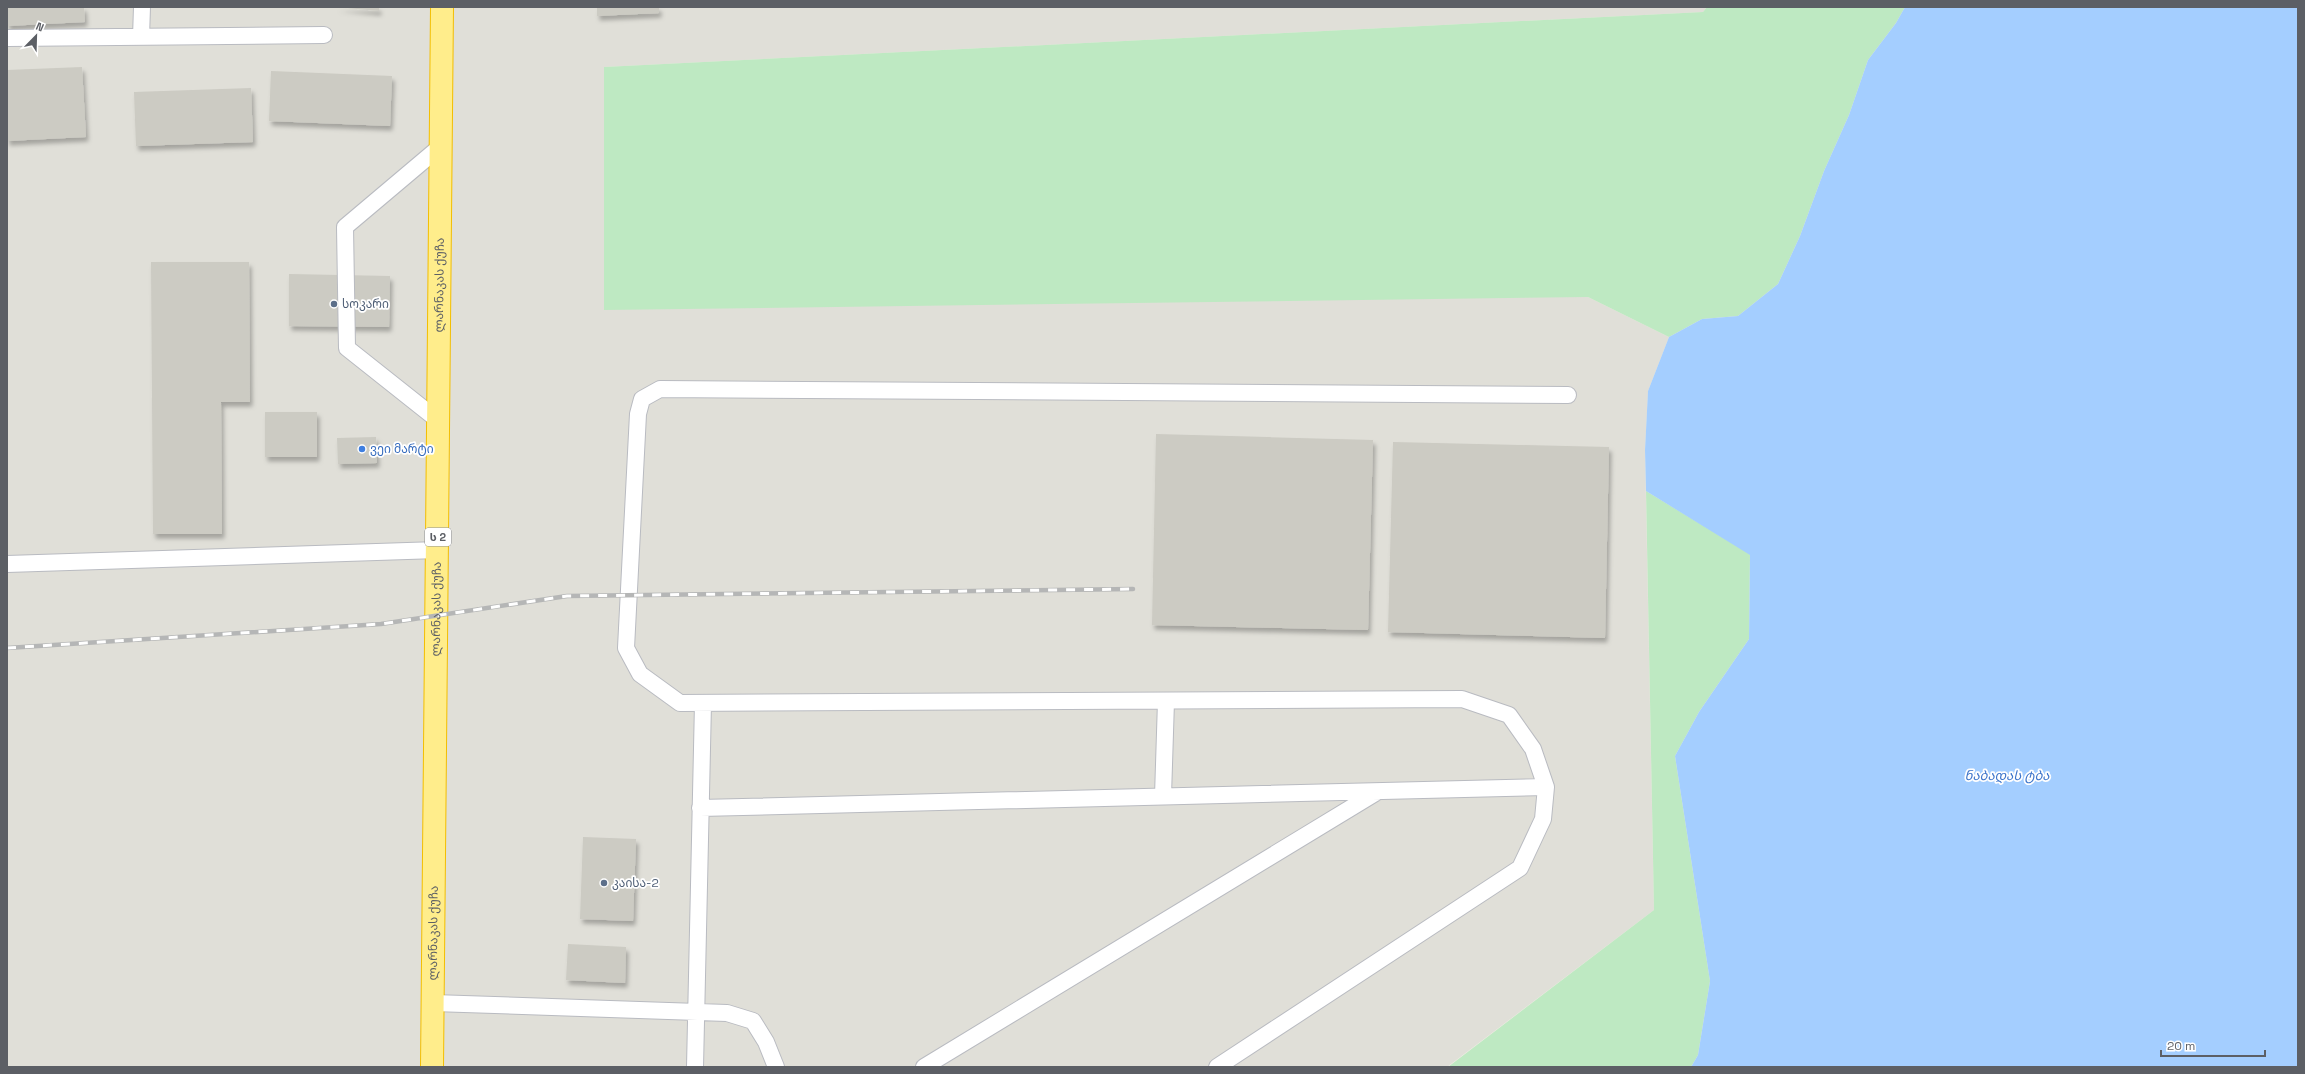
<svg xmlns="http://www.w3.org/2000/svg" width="2305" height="1074" viewBox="0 0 2305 1074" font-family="'Space Grotesk','Noto Sans Georgian',sans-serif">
<defs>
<filter id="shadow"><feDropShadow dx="2.5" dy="4.5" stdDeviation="2" flood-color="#0004"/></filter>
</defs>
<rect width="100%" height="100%" fill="#efeee4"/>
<path fill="#e0dfd8" d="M7,7H1707L1703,12L604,67L1588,297L1669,337L1648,391L1645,450L1654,910L1447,1067H7Z"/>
<path fill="#bee9c2" d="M1707,7H1905L1896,23L1868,60L1849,115L1824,171L1800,236L1778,284L1738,316L1702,319L1669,337L1588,297L604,310V67L1703,12Z
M1646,491L1750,554L1749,639L1699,712L1675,756L1710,981L1698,1055L1691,1067H1448L1654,910Z"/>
<path fill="#a4ceff" d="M1905,7H2298V1067H1691L1698,1055L1710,981L1675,756L1699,712L1749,639L1750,555L1646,491L1645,450L1648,391L1669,337L1702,319L1738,316L1778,284L1800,236L1824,171L1849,115L1868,60L1896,23Z"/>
<path fill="#cccbc3" filter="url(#shadow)" d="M7,7H84L85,22L7,26Z
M336,7H379V11Z
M597,7H659V13L597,16Z
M82,67L86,137L7,141V70Z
M271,71L392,76L390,126L269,121Z
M251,88L253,142L136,146L134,92Z
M151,262H249L250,402H221L222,534H153Z
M289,274L390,276L389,327L289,326Z
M265,412H317V457H265Z
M1156,434L1373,440L1368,630L1152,625Z
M376,437L377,463L338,464L337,438Z
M1393,442L1609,447L1605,638L1388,632Z
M583,837L636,839L633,921L580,919Z
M568,944L626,947L625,983L566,980Z"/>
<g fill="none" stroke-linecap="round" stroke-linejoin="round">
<defs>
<path id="lane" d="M141,37L142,7
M7,38L324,35
M439,421L347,348L345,227L441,146
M7,564L438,550
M1163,796L1166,701
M700,808L1546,787
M433,1003L727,1013L753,1021L766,1042L776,1067
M695,1067L703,703
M924,1067L1377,792
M1217,1067L1520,868L1543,819L1546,787L1533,749L1509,715L1462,699L680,703L640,674L626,648L638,414L642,399L660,389L1568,395"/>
<g id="highway">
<path id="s1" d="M432,1067L442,7"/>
</g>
</defs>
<use href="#lane" stroke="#b9bbc1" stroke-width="18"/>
<use href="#highway" stroke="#f3be00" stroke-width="24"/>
<use href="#lane" stroke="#fff" stroke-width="16"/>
<use href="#highway" stroke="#ffed8b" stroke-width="22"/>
<defs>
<path id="rail" d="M7,648L381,624L567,596L1133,589"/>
</defs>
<use href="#rail" stroke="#b5b6b6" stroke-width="4.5"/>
<use href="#rail" stroke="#fff" stroke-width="3" stroke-dasharray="9" stroke-linecap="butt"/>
</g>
<g fill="#5c6f8a" stroke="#fff" stroke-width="1.5">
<circle cx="334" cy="304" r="4"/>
<circle cx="604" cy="883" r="4"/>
</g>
<circle fill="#3f7fe0" stroke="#fff" stroke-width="1.5" cx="362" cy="449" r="4"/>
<g text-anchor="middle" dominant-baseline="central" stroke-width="3.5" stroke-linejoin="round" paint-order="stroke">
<rect fill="#fff" stroke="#8d8f93" stroke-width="1" x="425" y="528" width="26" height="18" rx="3"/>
<g font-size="11" font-weight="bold" fill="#5c5f65">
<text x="438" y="537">ს 2</text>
</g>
<g font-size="12" fill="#5c5f65" stroke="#fff">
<text stroke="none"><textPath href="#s1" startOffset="782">ლარნაკას ქუჩა</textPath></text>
<text stroke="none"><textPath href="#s1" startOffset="458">ლარნაკას ქუჩა</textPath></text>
<text stroke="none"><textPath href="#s1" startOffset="134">ლარნაკას ქუჩა</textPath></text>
</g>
<g font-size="12" fill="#4e5e75" stroke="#fff" text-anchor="start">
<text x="342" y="304">სოკარი</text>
<text x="612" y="883">კაისა-2</text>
</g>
<g font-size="12" fill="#366cbe" stroke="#fff" text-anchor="start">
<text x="370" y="449">ვეი მარტი</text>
</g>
<g font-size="13" font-style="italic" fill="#3d75cb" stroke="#fff">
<text x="2007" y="775">ნაბადას ტბა</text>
</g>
</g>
<rect width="2305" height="1074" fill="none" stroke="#5c5f65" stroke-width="16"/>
<g transform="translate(36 36) rotate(23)" stroke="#ffffff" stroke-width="3" paint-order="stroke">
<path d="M0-3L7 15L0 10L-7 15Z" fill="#5c5f65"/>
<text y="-6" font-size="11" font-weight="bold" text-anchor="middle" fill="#5c5f65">N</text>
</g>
<path d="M2161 1050v6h104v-6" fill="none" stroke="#5c5f65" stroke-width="2"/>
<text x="2167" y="1050" font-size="12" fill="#5c5f65" stroke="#ffffff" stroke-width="3" paint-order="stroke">20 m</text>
</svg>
